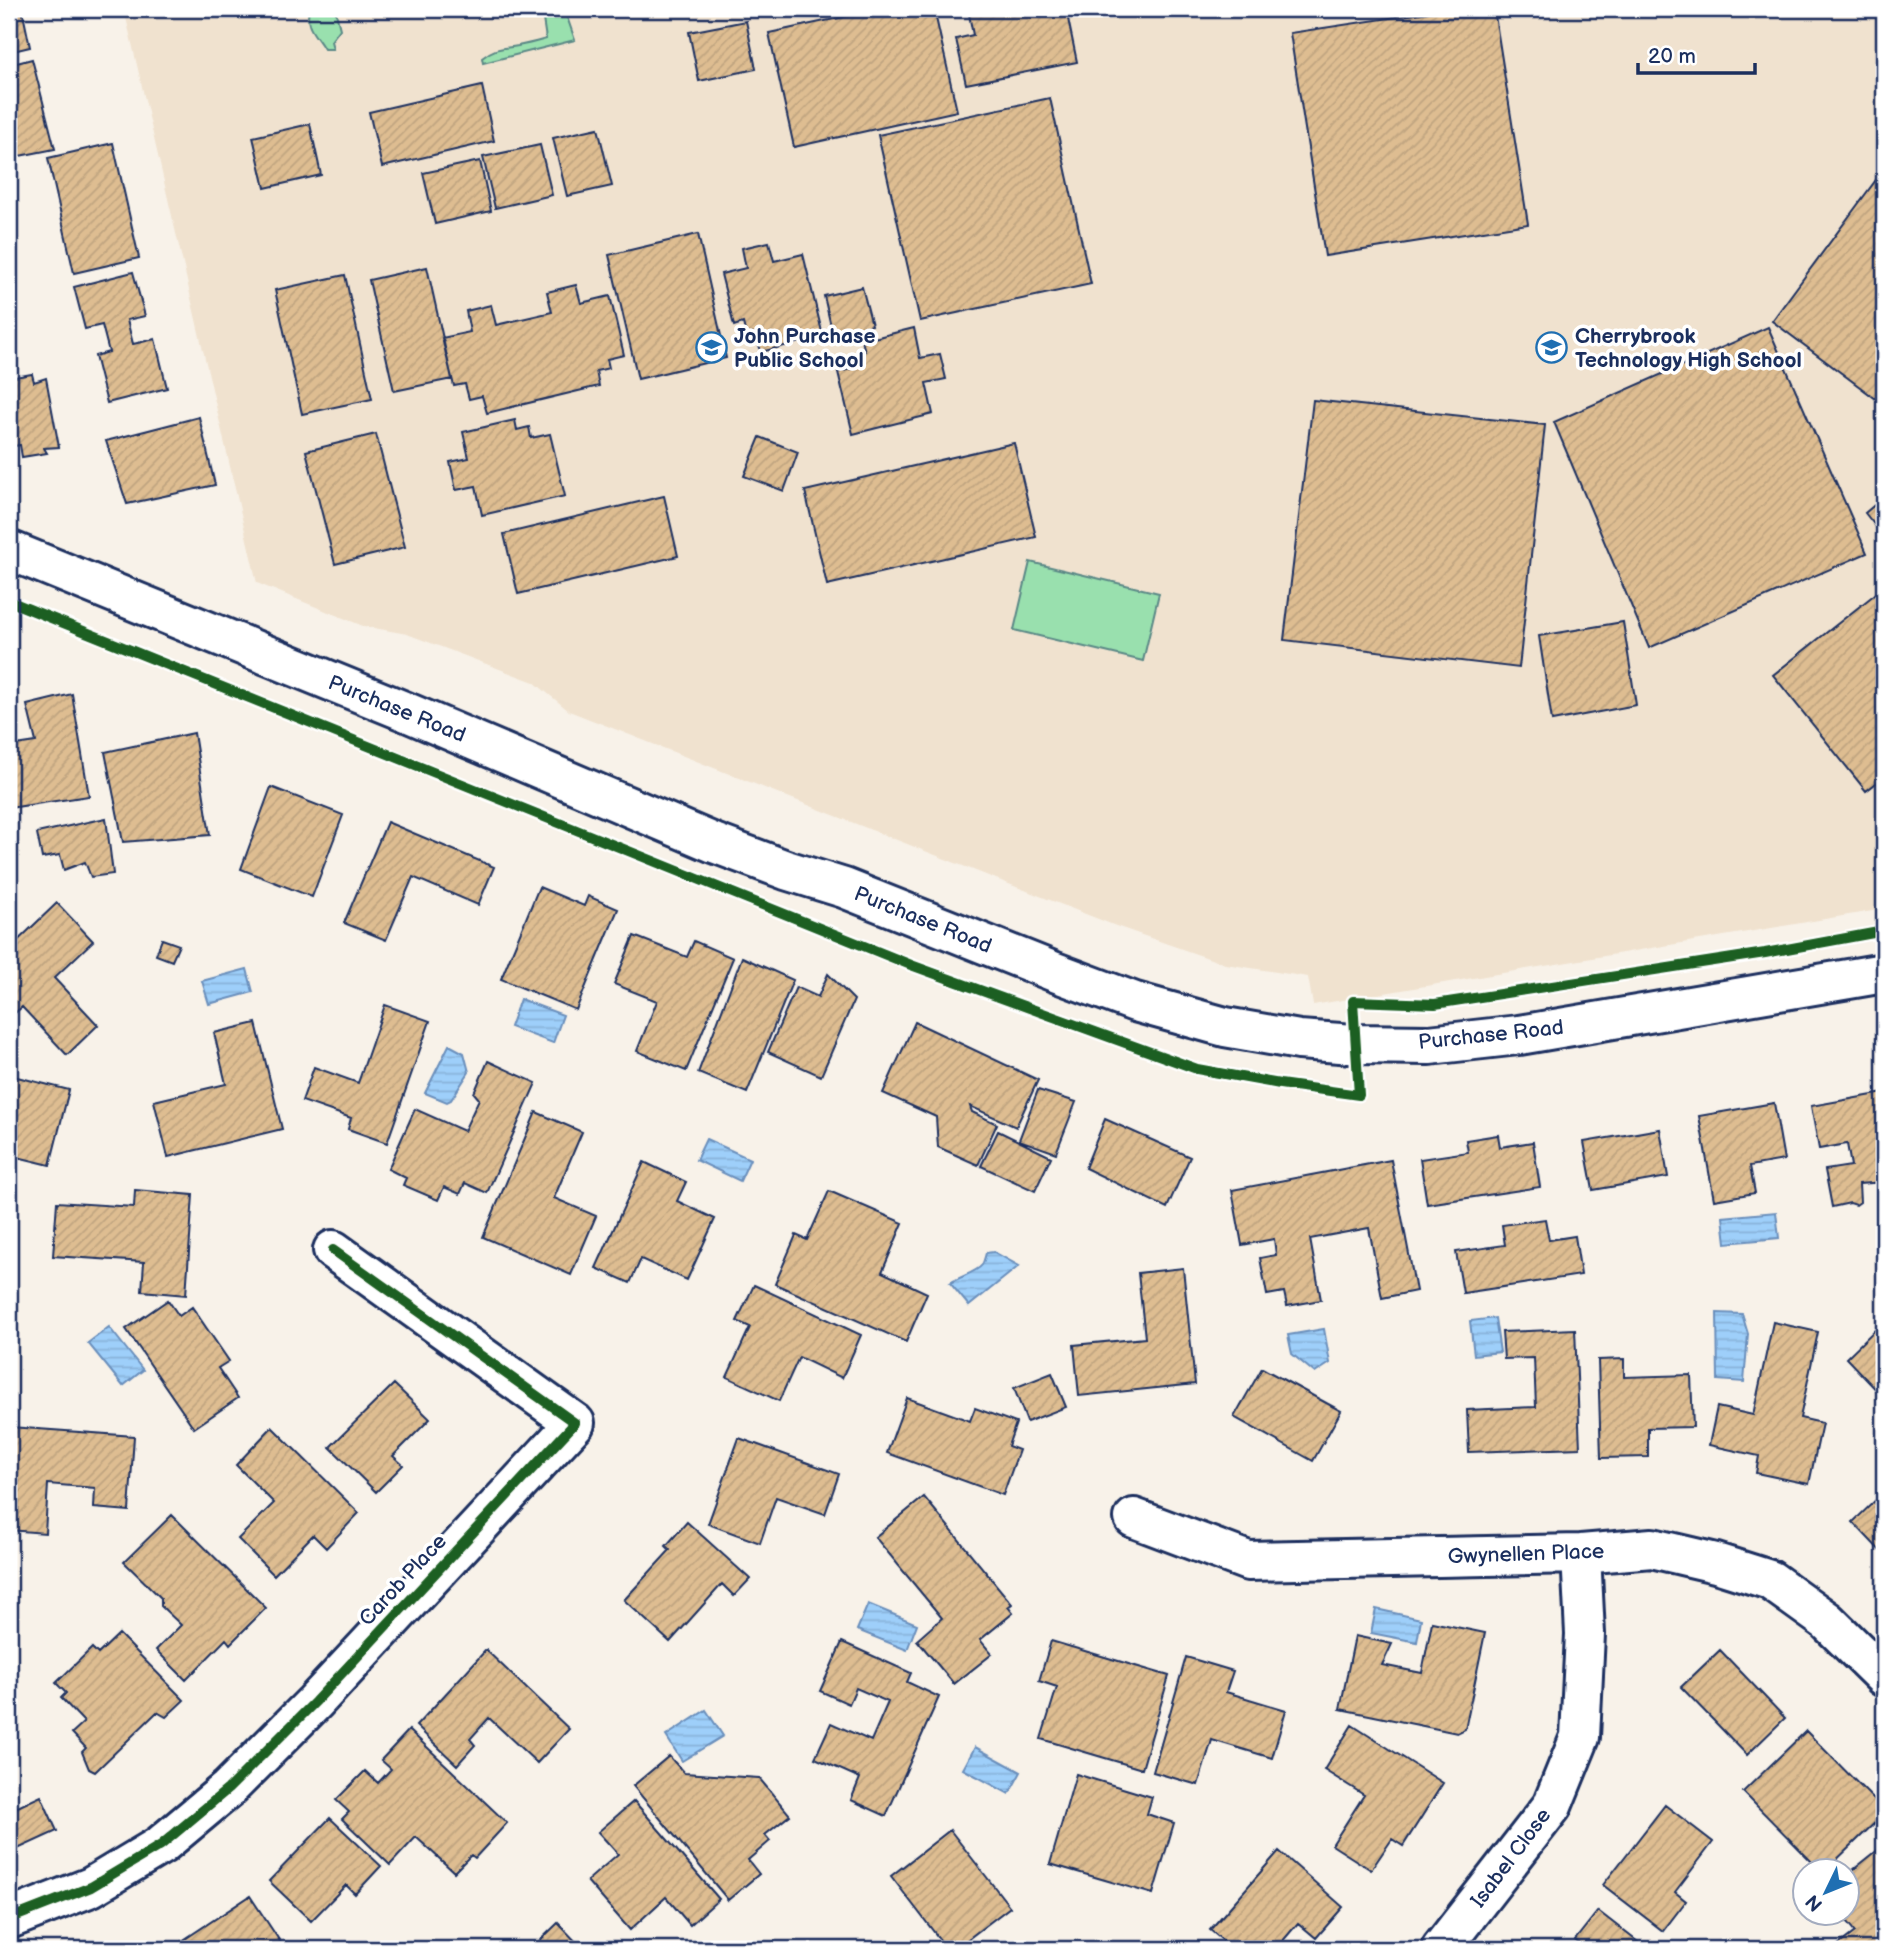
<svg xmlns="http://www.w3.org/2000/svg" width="1893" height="1958" viewBox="0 0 1893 1958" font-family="'Balsamiq Sans',sans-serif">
<defs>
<pattern id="water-rules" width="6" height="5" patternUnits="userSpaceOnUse" patternTransform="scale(1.75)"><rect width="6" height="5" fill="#9ecffa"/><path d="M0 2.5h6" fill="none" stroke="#88b2d9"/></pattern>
<pattern id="building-hatch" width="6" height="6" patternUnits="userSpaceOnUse" patternTransform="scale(1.75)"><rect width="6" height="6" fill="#debd91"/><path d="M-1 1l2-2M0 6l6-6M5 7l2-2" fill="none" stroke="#bea37f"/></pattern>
</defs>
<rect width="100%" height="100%" fill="#f8f2e9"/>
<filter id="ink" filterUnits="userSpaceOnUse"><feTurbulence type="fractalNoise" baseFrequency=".0143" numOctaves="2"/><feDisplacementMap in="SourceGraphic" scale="14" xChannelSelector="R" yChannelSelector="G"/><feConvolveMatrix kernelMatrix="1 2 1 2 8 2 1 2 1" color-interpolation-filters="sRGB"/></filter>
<g filter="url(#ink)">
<path fill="#f0e2cf" d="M124,9H1884V909L1313,1005L1308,977L1225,964L1116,926L569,711L534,682L407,634L363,626L257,583Z"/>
<path fill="#99e0ae" stroke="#5a8886" stroke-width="2" d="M309,9H335L340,29L331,41L333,49H324C315,33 305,29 309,9Z
M546,9H561L567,17L575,40L483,63L482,58C495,47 502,49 518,46C527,44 537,42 546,39L543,19Z
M1030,562L1159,593L1143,661L1014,630Z"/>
<path fill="url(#water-rules)" stroke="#6a8fbc" stroke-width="2" d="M247,969L253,992L209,1004L202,981Z
M520,999L563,1015L553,1043L510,1027Z
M449,1045L464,1053L469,1072L451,1100L447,1102L425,1093Z
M706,1139L750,1159L740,1181L696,1160Z
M1776,1212L1779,1238L1726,1243L1723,1217Z
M994,1252L1019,1266L969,1306L950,1283C959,1277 977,1272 982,1265C984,1261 985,1257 986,1253Z
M1717,1313L1742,1314L1748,1334L1744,1382L1718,1380Z
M1495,1318L1500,1352L1474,1355L1470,1321Z
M109,1327L143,1370L123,1386L88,1343Z
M1324,1329L1330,1363L1315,1373L1292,1354L1288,1335Z
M868,1604L917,1624L907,1650L857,1630Z
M1376,1609L1421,1619L1417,1642L1371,1633Z
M706,1710L723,1736L682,1761L666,1736Z
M975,1747L1021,1772L1009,1794L963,1769Z"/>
<path fill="url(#building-hatch)" stroke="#1b2f5e" stroke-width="2" d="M9,9H22L30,47L9,52Z
M881,9H934L957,111L794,147L769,33Z
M968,9H1066L1077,62L966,84L956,39L973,35Z
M1111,9H1215V11L1114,16Z
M1449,9H1494L1528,224L1325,256L1290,33Z
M746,21L756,69L699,81L689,32Z
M32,59L55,149L9,158V65Z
M482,86L494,141L382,167L369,112Z
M1050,98L1091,284L920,321L878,135Z
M310,124L321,175L265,188L253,137Z
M598,128L612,186L567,196L553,138Z
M113,143L139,258L74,273L48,158Z
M540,145L552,195L495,208L483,157Z
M480,161L491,211L435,224L423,173Z
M1884,169V405L1772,321Z
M698,234L726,358L638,379L609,255Z
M769,242L774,261L803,254L823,336L761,352L756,333L746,335L743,323L734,326L721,274L746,268L742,248Z
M427,267L452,379L394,391L369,280Z
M133,272L145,316L127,320L133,344L155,339L167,388L107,403L95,356L109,352L102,325L85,329L74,287Z
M345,275L372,399L302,414L275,290Z
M576,285L581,303L610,296L624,355L607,359L609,368L596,371L599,386L487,413L482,396L469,399L465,384L454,386L442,338L470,332L466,311L491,305L496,325L552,312L547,292Z
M862,287L872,325L833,335L824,296Z
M1768,327L1867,553L1649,648L1554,422Z
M914,328L920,358L940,354L946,379L926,383L933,414L853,434L838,372L855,368L852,355L865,351L862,341Z
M32,374L34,382L46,378L59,447L44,448L47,453L22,457L20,445L9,447V378Z
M1313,400L1545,425L1519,668L1284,640Z
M199,417L215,485L127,504L106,441Z
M515,420L517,430L529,427L531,438L550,434L565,496L482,515L476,486L456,490L450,462L469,458L463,432Z
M376,434L405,547L335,564L306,451Z
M760,437L798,452L784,491L744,476Z
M1014,443L1036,537L827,585L805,491Z
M664,496L678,556L518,594L504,534Z
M1884,497V537L1865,513Z
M1884,587V777L1866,791L1773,675Z
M1623,622L1636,705L1552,721L1539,636Z
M72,694L89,796L9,808V746L36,742L27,705Z
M194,733L210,835L123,842L105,752Z
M271,787L343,815L312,897L241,869Z
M106,818L113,874L91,877L85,862L64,870L60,855L42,858L37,833Z
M387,822L494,867L478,905L413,877L386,940L344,923Z
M539,887L584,906L588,896L618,909L576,1010L501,979Z
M57,903L93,941L54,978L98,1025L67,1055L22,1007L9,1018V949Z
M634,936L687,957L694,941L733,958L686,1071L637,1051L657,1001L614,984Z
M162,939L179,945L172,961L156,955Z
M742,957L793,980L747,1093L698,1073Z
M828,974L854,1000L821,1076L768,1052L796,987L818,997Z
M385,1005L430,1021L387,1143L348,1129L351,1118L302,1101L314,1067L358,1083Z
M915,1022L1038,1080L1016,1127L970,1106L972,1112L997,1124L978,1165L938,1147L936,1117L883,1093Z
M256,1023L282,1129L168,1157L154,1101L226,1084L214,1033Z
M488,1061L536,1083L487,1193L465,1183L460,1194L444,1187L438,1200L403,1185L406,1178L388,1169L415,1109L464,1131L479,1099L474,1093Z
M9,1075L69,1090L50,1165L9,1155Z
M1038,1090L1076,1102L1056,1153L1019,1140Z
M1884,1093V1182L1859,1184L1860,1202L1856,1205L1850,1203L1832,1207L1825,1170L1851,1166L1847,1144L1819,1149L1811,1106Z
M1774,1103L1784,1160L1750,1166L1755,1193L1714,1200L1699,1116Z
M536,1112L582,1132L554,1198L596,1216L571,1275L483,1237Z
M1105,1119L1190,1157L1167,1208L1085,1168Z
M1660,1129L1668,1177L1593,1190L1584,1142Z
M998,1131L1051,1157L1035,1191L981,1166Z
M1498,1135L1500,1147L1533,1142L1540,1187L1427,1204L1420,1159L1468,1152L1466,1140Z
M1391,1160L1416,1291L1382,1298L1369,1228L1310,1239L1321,1300L1287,1306L1284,1292L1267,1295L1260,1258L1276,1255L1274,1239L1242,1245L1232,1190Z
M644,1162L686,1182L677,1201L715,1219L687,1280L641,1259L630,1283L596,1268Z
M135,1190L193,1195L186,1295L142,1291L144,1262L53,1256L57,1202L134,1207Z
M829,1191L903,1223L882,1272L927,1293L906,1342L775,1284L796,1235L807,1240Z
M1545,1219L1549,1240L1575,1236L1581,1275L1463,1293L1456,1252L1505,1245L1502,1225Z
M1183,1268L1195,1384L1079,1396L1074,1345L1145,1338L1138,1273Z
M754,1285L861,1335L842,1378L799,1357L779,1401L727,1377L750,1327L737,1321Z
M168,1300L179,1316L192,1307L229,1361L218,1368L238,1398L194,1428L126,1329Z
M1884,1321V1398L1846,1358Z
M1773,1322L1818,1332L1800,1418L1822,1423L1809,1484L1756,1473L1759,1456L1709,1445L1717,1407L1753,1415Z
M1575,1329L1580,1448L1469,1452L1467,1410L1536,1407L1534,1358L1504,1359L1502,1332Z
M1624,1359V1377L1691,1375L1693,1427L1648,1428V1457L1601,1458L1598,1360Z
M1262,1368L1341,1411L1313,1461L1234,1417Z
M1052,1373L1066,1407L1027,1422L1014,1388Z
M394,1384L430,1419L393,1456L403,1465L376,1492L330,1447Z
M907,1398L970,1421L975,1408L1016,1423L1008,1446L1019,1450L1003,1495L887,1453Z
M10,1427L134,1436L129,1511L94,1508L95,1488L48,1484L45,1533L9,1530Z
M272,1427L359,1513L326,1548L313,1535L274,1575L238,1539L274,1503L236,1465Z
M739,1438L839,1474L825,1514L776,1497L760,1543L708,1524Z
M1884,1492V1555L1853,1522Z
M924,1497L1012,1604L1008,1607L1013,1613L980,1640L992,1654L954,1684L917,1640L942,1618L875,1537Z
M172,1515L266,1608L230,1644L226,1639L186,1680L156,1650L181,1625L161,1606V1598L124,1562Z
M687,1522L750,1579L734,1596L722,1584L670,1642L624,1600L670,1550L666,1546Z
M1432,1622L1485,1633L1465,1729L1457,1733L1340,1709L1355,1636L1392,1644L1382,1665L1422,1673Z
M119,1634L184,1700L166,1717L157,1712L95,1772L89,1769L82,1752L86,1748L72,1733L84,1722L61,1698L66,1693L56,1683L92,1648L98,1654Z
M1051,1641L1169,1676L1142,1769L1041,1739L1057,1687L1039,1681Z
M842,1642L911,1673L907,1682L939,1697L886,1816L851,1800L860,1778L815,1758L831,1723L871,1741L888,1702L856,1688L849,1704L820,1691Z
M486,1650L569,1729L537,1763L489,1718L470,1739L475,1745L457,1765L416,1726Z
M1720,1650L1785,1718L1747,1755L1681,1687Z
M1186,1657L1233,1671L1226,1692L1286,1710L1272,1758L1212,1740L1198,1785L1153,1772Z
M1352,1725L1443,1783L1403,1846L1392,1839L1371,1870L1332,1845L1364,1795L1324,1770Z
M409,1730L507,1823L475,1858L471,1855L454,1872L416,1837L390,1865L342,1819L349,1812L336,1800L365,1771L378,1783L391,1769L381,1760Z
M1806,1731L1884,1810V1814L1826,1870H1820L1743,1792Z
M669,1756L684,1773L759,1778L790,1815L765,1835L770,1841L748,1860L759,1874L728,1900L633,1786Z
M1076,1774L1152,1797L1147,1814L1174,1823L1153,1894L1050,1864Z
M41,1796L57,1831L9,1853V1811Z
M634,1801L719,1899L690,1925L666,1897L630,1930L587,1881L618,1854L598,1832Z
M1665,1805L1713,1842L1675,1892L1686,1901L1663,1931L1603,1885Z
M330,1818L381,1866L355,1894L346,1885L311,1921L269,1881Z
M950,1830L1010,1907L955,1949H947L891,1876Z
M1884,1845V1949H1833L1855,1932L1843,1917H1832L1827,1912H1848V1874Z
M1279,1851L1343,1907L1316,1938L1298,1923L1276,1949H1233L1210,1930Z
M250,1896L285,1949H187L182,1941Z
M1598,1911L1647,1949H1584L1585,1948L1575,1940Z
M558,1923L583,1949H531Z"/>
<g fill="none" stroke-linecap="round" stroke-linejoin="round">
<defs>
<path id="minor" d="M1134,1518L1248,1561L1581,1554L1652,1548L1716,1563L1770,1580L1827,1621L1884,1677
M9,1919L91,1887L161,1845L228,1789L315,1702L575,1423L333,1250
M1441,1949L1552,1806L1580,1737L1585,1634L1581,1554"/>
<path id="secondary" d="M9,550L409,713L714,843L786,870L844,888L1055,972L1135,1002L1225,1027L1299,1040L1354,1044L1429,1045L1519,1035L1884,973"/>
</defs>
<use href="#minor" stroke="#1b2f5e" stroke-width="44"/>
<use href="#secondary" stroke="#1b2f5e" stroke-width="44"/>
<use href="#minor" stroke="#fff" stroke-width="38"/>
<use href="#secondary" stroke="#fff" stroke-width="38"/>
<defs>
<path id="cycleway" d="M9,601L911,965L1197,1069L1280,1084L1359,1095L1353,1001L1435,1004L1765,953L1884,931
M9,1919L91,1887L161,1845L228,1789L315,1702L575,1423L333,1250"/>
</defs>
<use href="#cycleway" stroke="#fff" stroke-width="15"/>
<use href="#cycleway" stroke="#1b5e20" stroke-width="10"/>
</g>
</g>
<defs>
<symbol id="school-ring" viewBox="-11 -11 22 22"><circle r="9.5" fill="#fff" stroke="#1f6fb2" stroke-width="1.5"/><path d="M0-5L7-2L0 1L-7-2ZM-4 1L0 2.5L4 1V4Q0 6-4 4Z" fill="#1f6fb2"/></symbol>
</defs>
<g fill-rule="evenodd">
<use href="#school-ring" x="694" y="330" width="35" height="35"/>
<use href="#school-ring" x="1534" y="330" width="35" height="35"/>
</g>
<g text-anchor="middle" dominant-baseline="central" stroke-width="7" stroke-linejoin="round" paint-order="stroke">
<g font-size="21" font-weight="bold" fill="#1b2f5e" stroke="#fff" text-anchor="start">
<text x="734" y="336">John Purchase<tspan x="734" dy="24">Public School</tspan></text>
<text x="1575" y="336">Cherrybrook<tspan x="1575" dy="24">Technology High School</tspan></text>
</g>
<g font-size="21" fill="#1b2f5e" stroke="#fff">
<text transform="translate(397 709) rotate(22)">Purchase Road</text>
<text transform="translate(923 920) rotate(22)">Purchase Road</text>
<text transform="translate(1491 1035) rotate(-6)">Purchase Road</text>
<text transform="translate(1526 1554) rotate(-2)">Gwynellen Place</text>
<text transform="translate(403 1580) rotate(-47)">Carob Place</text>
<text transform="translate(1511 1858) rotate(-53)">Isabel Close</text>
</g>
</g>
<rect width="1893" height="1958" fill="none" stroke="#fff" stroke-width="35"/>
<rect x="18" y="18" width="1858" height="1923" fill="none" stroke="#1b2f5e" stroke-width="2.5" filter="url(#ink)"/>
<g transform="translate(1826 1892) rotate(227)"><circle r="33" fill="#ffffff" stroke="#a4acbf" stroke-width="2"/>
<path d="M0-5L12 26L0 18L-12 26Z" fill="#1f6fb2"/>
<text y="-10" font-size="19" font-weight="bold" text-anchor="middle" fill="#1b2f5e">N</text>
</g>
<path d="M1638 63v10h117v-10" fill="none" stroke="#1b2f5e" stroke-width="3.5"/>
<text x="1648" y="63" font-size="21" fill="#1b2f5e" stroke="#ffffff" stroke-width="5" paint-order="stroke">20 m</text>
</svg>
